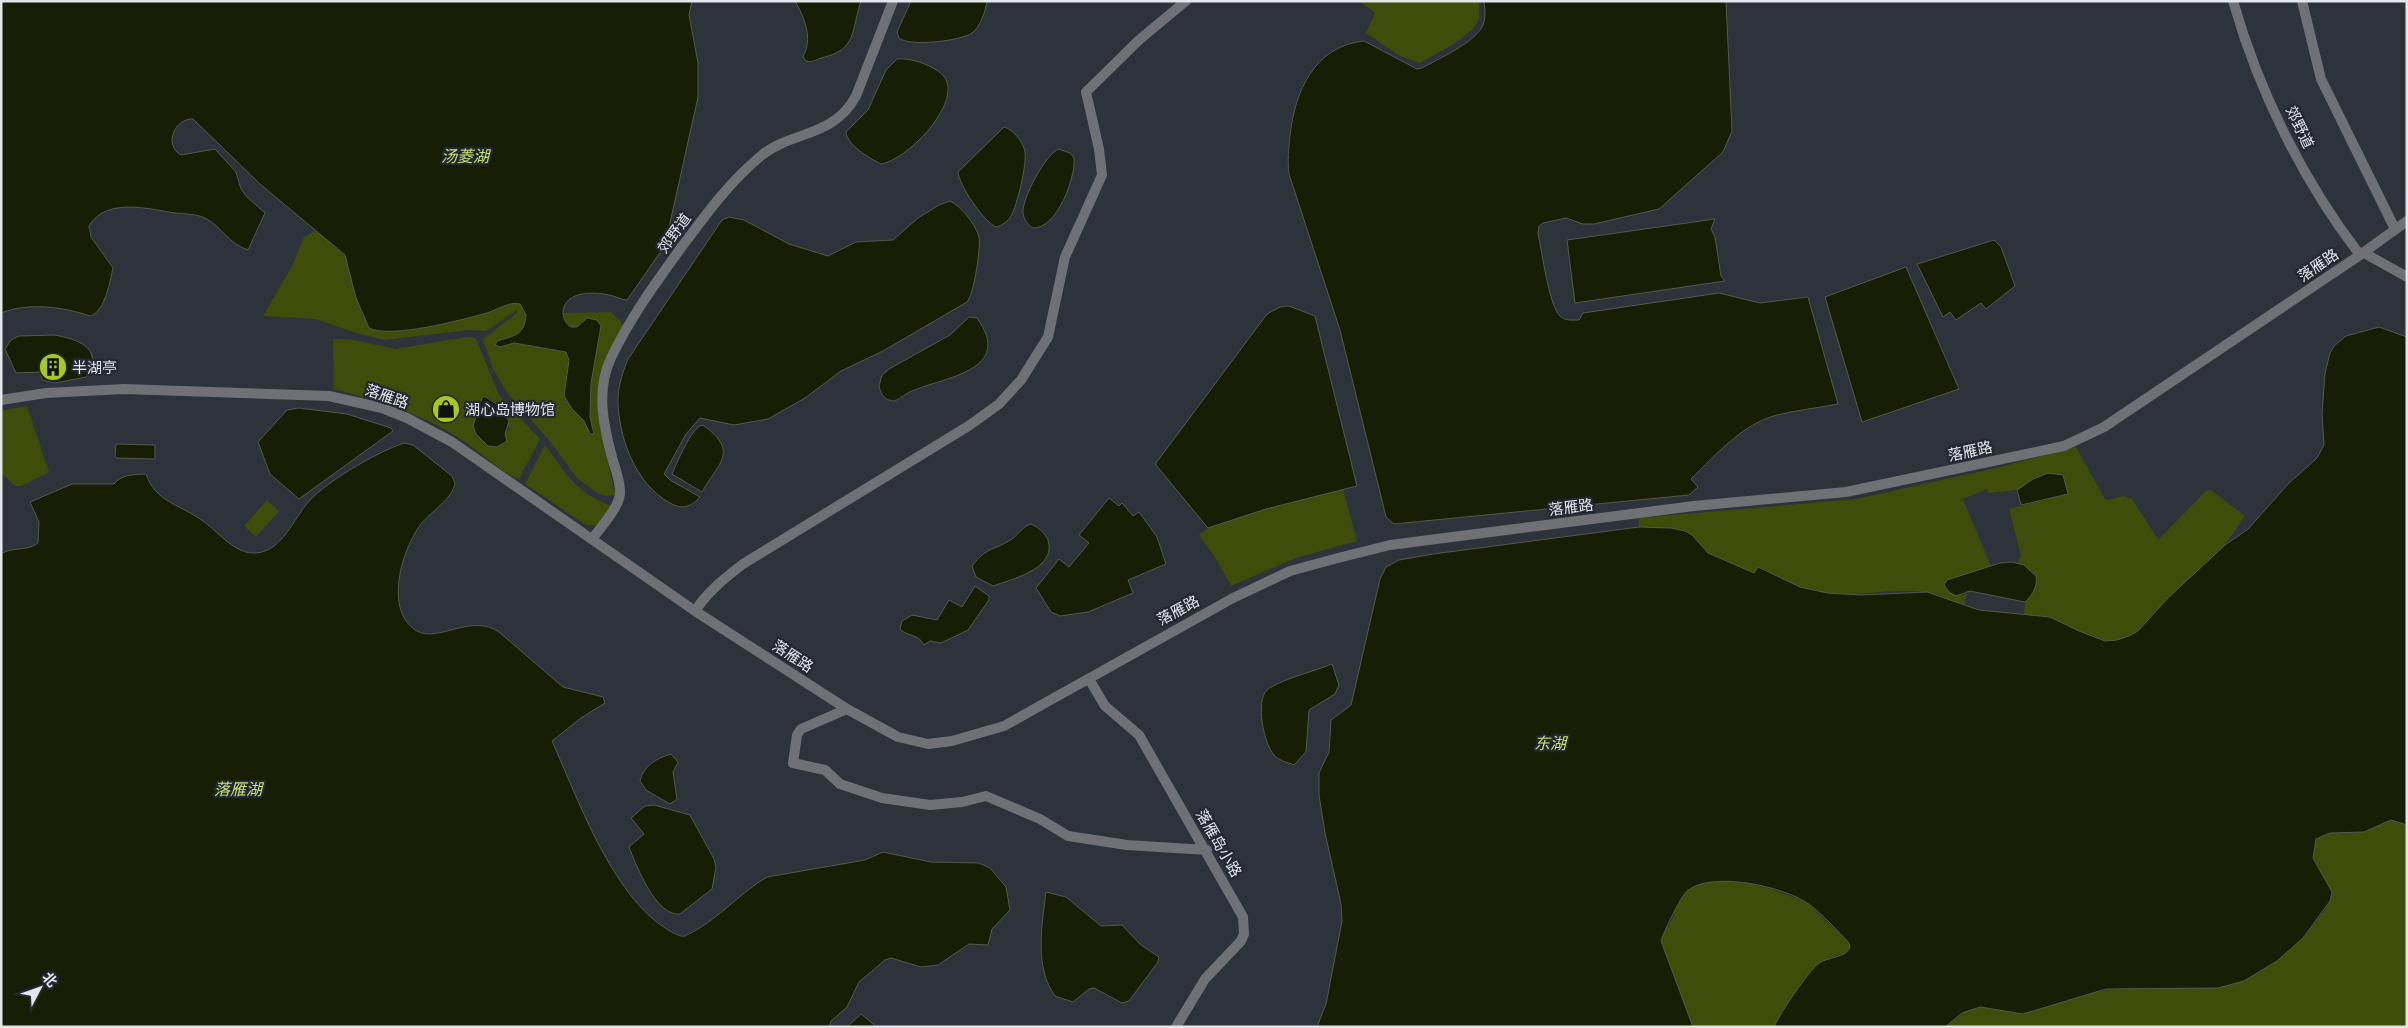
<svg xmlns="http://www.w3.org/2000/svg" width="2408" height="1028" viewBox="0 0 2408 1028" font-family="Mulish,'Noto Sans SC',sans-serif">
<rect width="100%" height="100%" fill="#2e323a"/>
<path fill="#3f4c0a" fill-rule="evenodd" d="M1359,1H1479C1479,8 1480,15 1478,21C1473,36 1433,55 1420,63L1400,56L1366,33L1375,13Z
M316,230L348,259L362,314L372,329L379,331L409,330L487,313L513,303L520,304L526,315C525,341 512,333 495,342L498,347L514,343L566,352L569,360L564,396L572,409L584,421L592,435L594,432L590,417L591,383L601,326L597,320L587,318L577,327H571L565,322L563,313L611,312L626,327L613,348L599,416L615,495L606,496L597,493L577,478L549,440L508,394L493,369L483,339L517,313V310L486,331L469,330L384,340L356,333L316,319L263,316L292,266L304,237Z
M466,337H473L477,341L499,395L540,439L519,479C504,475 477,449 462,440C423,414 380,401 334,389L333,339H349L396,349ZM482,398H490L498,405L509,428L505,434L506,443L497,447C463,426 476,431 482,398Z
M27,406L49,472L21,486H15L1,473V411Z
M545,445C568,475 574,492 612,506L597,525H586L525,484Z
M2076,447L2105,499L2108,500L2123,496L2132,499L2158,539L2160,538L2206,491L2211,490L2245,516L2225,545L2168,598L2138,631L2129,636L2117,640L2105,641L2079,631L2050,617L2024,615L2025,602C2032,596 2038,586 2036,576L2018,563L2021,555L2009,509L2068,494L2063,475L2048,473L2033,479L2017,490L1989,493L1987,489L1963,499L1991,566L1945,582V588C1952,595 1958,597 1967,594L1964,606C1955,602 1945,597 1935,594C1900,585 1862,598 1827,593C1802,589 1781,578 1758,568L1754,573L1708,553L1692,535L1685,531L1671,528L1639,527V518L1856,499L1996,468Z
M1343,489L1357,541L1296,558L1231,586L1215,557L1199,535L1208,528L1266,509Z
M267,500L279,511L256,537L244,526Z
M2391,820L2407,825V1027H1945L1969,1009L1980,1007L2023,1014L2094,992L2116,989L2303,938L2326,909L2331,892L2313,858L2316,839L2330,833L2364,832Z
M1741,881L1771,889L1806,902L1847,940L1850,948L1846,953L1829,958L1774,1027H1693L1662,946C1660,934 1668,928 1673,918C1675,913 1675,907 1678,902C1688,878 1720,881 1741,881Z"/>
<path fill="#181e05" stroke="#555a4a" d="M1,1H692L689,15L698,63V97L670,223L666,244L627,300C622,300 620,298 616,297C600,291 562,289 563,314C564,320 566,324 571,327H577L587,318L597,320L601,326L591,383L590,417L594,434H590L584,421L572,409L564,396L569,360L566,352L514,343L500,347L495,345L497,341C514,336 525,335 526,315L520,304C509,301 497,310 487,313C461,320 391,339 369,328L356,298L345,255L260,184L193,119C175,118 163,145 181,155L215,149L236,172L241,189L247,197L265,213L248,250C229,244 222,227 205,218C197,214 185,214 175,213C149,209 106,197 89,226L91,237L113,268C110,281 105,312 90,316C64,307 28,302 1,313Z
M795,1H861C851,30 858,50 821,58C815,60 812,63 806,61L803,57C804,53 807,50 807,45C810,31 802,13 795,1Z
M911,1H987C985,12 981,26 972,33C961,41 909,47 899,38L897,32Z
M1484,1H1726L1732,131L1723,152L1659,209L1594,224H1583L1566,218L1543,223L1539,226L1538,234C1542,251 1549,306 1560,316C1566,321 1571,320 1579,320L1583,313L1719,293L1760,303L1808,297L1838,404C1818,408 1797,410 1777,415C1742,424 1716,455 1691,479L1698,487L1689,495L1394,524L1386,517L1340,330L1289,174C1287,161 1289,148 1290,135C1295,92 1314,46 1364,41L1417,69L1422,68C1438,59 1476,42 1483,25C1486,17 1485,9 1484,1Z
M897,59C906,58 918,61 927,65C935,69 944,73 947,82C956,110 906,160 881,164C869,158 847,145 846,132L868,110L886,70Z
M1004,127C1013,129 1024,143 1025,152C1027,164 1017,206 1011,216C1008,221 1002,226 996,227C983,221 959,185 958,172Z
M1059,149L1070,153L1074,158C1076,177 1057,229 1033,228C1028,225 1023,219 1023,212C1022,199 1046,153 1059,149Z
M950,201C961,206 976,225 979,237C981,247 974,294 967,302L883,351L841,371L805,398L768,419L734,425L700,418L686,434L664,474L670,480L700,497C691,507 682,510 670,503C635,484 617,435 618,396C619,384 623,371 628,359L722,220L729,217L744,220L789,244L828,256L856,242L893,240L918,218L939,205Z
M1715,219L1711,229L1715,237L1721,276L1725,281L1575,303L1567,240Z
M1994,240L2001,247L2015,286L1986,309L1981,303L1956,320L1950,312L1943,317L1917,264Z
M1906,267L1959,389L1862,422L1825,297Z
M1289,306L1315,316L1357,486L1266,509L1208,528L1156,465V463L1267,314L1280,307Z
M969,317L977,318C1015,371 944,377 912,391C906,393 901,398 895,401C885,401 881,395 879,386L882,375L889,369L950,335Z
M2379,327L2407,337V825L2391,820L2364,832L2330,833L2316,839L2313,858L2332,892L2330,901L2303,938L2277,961L2244,981L2218,988L2106,989L2023,1014L1980,1007L1962,1013L1945,1027H1774C1780,1013 1808,972 1819,963C1829,957 1844,958 1850,948L1849,943C1838,931 1822,914 1810,905C1787,887 1712,870 1687,891C1681,896 1663,933 1661,941L1693,1027H1317L1326,1004L1342,921L1341,904L1325,833L1319,795V773L1329,752L1331,720L1351,705L1380,579L1386,567L1399,560L1433,554L1639,527L1671,528L1685,531L1692,535L1708,553L1754,573L1758,567L1800,587L1827,593L1861,595L1927,592L1979,610L2050,617L2079,631L2105,641L2117,640L2129,636L2138,631L2168,598L2225,545L2248,529L2289,483L2317,458L2324,445L2322,414L2325,373L2330,353L2334,346L2346,336Z
M54,335C78,339 105,348 86,377L55,383L42,380L41,372L16,373L5,349L11,340L19,336Z
M484,396L498,405L509,421L505,434L507,441L497,447L488,446L476,434L473,426L482,398Z
M299,408L347,414L391,428L393,431L299,499L270,474L258,442L287,410Z
M703,425C740,452 718,463 702,492L672,474C677,463 691,427 703,425Z
M404,443L413,445L452,476L455,483C453,499 431,511 421,524C402,549 383,611 417,631C437,643 472,613 499,632L563,687L603,697L605,703L581,718L552,741C578,799 612,896 668,930C674,933 679,937 685,936C716,922 738,894 767,877L865,860L883,852L931,862L979,863L990,868L1006,887L1010,910L992,929L988,945L969,944L938,965L921,967L891,958L885,960L859,982L847,1007L831,1021L829,1027H1V554C12,546 27,552 38,543L39,522L30,502L72,484H114C122,474 133,475 146,474C155,501 178,504 200,519C216,529 233,553 253,553C279,554 292,523 305,506C321,484 377,452 404,443Z
M116,444L155,445V459L115,458Z
M2048,473L2063,475L2068,494L2021,505L2017,490L2033,479Z
M1109,498L1119,506L1122,503L1133,516L1139,512L1157,537L1166,564L1128,580L1133,593L1088,612L1060,616L1051,612L1036,588L1059,559L1069,567L1089,543L1079,535Z
M1031,524C1038,527 1045,533 1048,540C1057,569 1012,579 993,586L976,577L972,566C987,546 994,551 1012,539C1019,534 1023,526 1031,524Z
M2012,562L2024,565L2036,576C2038,586 2032,596 2025,602L1970,591L1956,596L1949,592L1944,585L1947,580L2000,563Z
M975,586L989,596V600L968,630L941,643L930,641L924,645C918,633 907,637 900,629L902,621L912,615L937,620L949,600L962,607Z
M1332,664L1339,685L1335,694L1309,710L1306,752L1294,765C1286,762 1280,761 1274,755C1264,744 1255,701 1267,690C1279,680 1315,671 1332,664Z
M671,754L678,762L673,772L677,799L670,804L646,790L640,781C643,766 657,758 671,754Z
M654,805L690,815L714,859L716,867L712,889L680,914C656,917 636,865 629,847L644,834L631,818L645,806Z
M1046,892L1066,897L1101,926L1122,925L1141,945L1159,957L1158,962L1129,1001L1122,1003L1094,988L1089,989L1073,1002L1055,996C1034,967 1042,925 1046,892Z
M861,1014L877,1027H847Z"/>
<g fill="none" stroke-linecap="round" stroke-linejoin="round">
<path stroke="#6f7175" stroke-width="10" d="M2233,1C2259,92 2303,181 2360,255
M2302,1L2321,79L2395,229
M2364,253L2407,277
M1,400L46,393L124,389L329,396L382,408L407,418L452,442L695,611L847,709L898,737L928,744L952,741L1004,726L1233,598L1290,571L1338,558L1390,545L1694,506L1846,492L2064,446L2104,427L2360,255L2407,221
M592,539C601,527 618,509 620,494C621,482 615,469 612,457C603,424 596,390 611,358C629,320 654,285 678,252C704,217 728,183 762,155C792,131 834,137 856,96L893,1
M695,611C708,591 725,578 743,564L970,425L999,404L1021,380L1048,337L1065,257L1102,175L1099,149L1086,92L1139,40L1186,1
M1089,679L1105,706L1139,735L1243,917L1244,934L1241,941L1205,979L1176,1027
M847,709L801,729L797,735L793,763L825,770L840,784L882,798L930,805L962,802L986,796L1040,819L1068,836L1127,845L1207,850"/>
</g>
<defs>
<symbol id="building-disc" viewBox="-11 -11 22 22"><circle r="9.5" fill="#a7c81f" stroke="#242830"/><path d="M-4-6H4V6H1V3H-1V6H-4ZM-2.5-4.3h1.7v1.8h-1.7ZM.8-4.3h1.7v1.8H.8ZM-2.5-1h1.7V.8h-1.7ZM.8-1h1.7V.8H.8Z" fill="#111"/></symbol>
<symbol id="shop-disc" viewBox="-11 -11 22 22"><circle r="9.5" fill="#a7c81f" stroke="#242830"/><path d="M-5-2.5h2.3a2.7 3.5 0 0 1 5.4 0H5L5.5 6h-11ZM-1.5-2.5h3a1.5 2.3 0 0 0-3 0Z" fill="#111"/></symbol>
</defs>
<g fill-rule="evenodd">
<use href="#building-disc" x="37" y="351" width="32" height="32"/>
<use href="#shop-disc" x="430" y="393" width="32" height="32"/>
</g>
<g text-anchor="middle" dominant-baseline="central" stroke-width="4.5" stroke-linejoin="round" paint-order="stroke">
<g font-size="15" fill="#e3e6eb" stroke="#242830">
<text transform="translate(2300 127) rotate(64)">郊野道</text>
<text transform="translate(674 233) rotate(-54)">郊野道</text>
<text transform="translate(2318 265) rotate(-34)">落雁路</text>
<text transform="translate(387 396) rotate(19)">落雁路</text>
<text transform="translate(1970 451) rotate(-12)">落雁路</text>
<text transform="translate(1571 507) rotate(-7)">落雁路</text>
<text transform="translate(1178 610) rotate(-28)">落雁路</text>
<text transform="translate(793 656) rotate(33)">落雁路</text>
<text transform="translate(1219 843) rotate(60)">落雁岛小路</text>
</g>
<g font-size="15" fill="#e3e6eb" stroke="#242830" text-anchor="start">
<text x="72" y="367">半湖亭</text>
<text x="465" y="409">湖心岛博物馆</text>
</g>
<g font-size="16" font-style="italic" fill="#c7e376" stroke="#242830">
<text x="465" y="156">汤菱湖</text>
<text x="1550" y="743">东湖</text>
<text x="238" y="789">落雁湖</text>
</g>
</g>
<rect width="2408" height="1028" fill="none" stroke="#e3e6eb" stroke-width="5"/>
<g transform="translate(40 988) rotate(49)" stroke="#242830" stroke-width="4" paint-order="stroke">
<path d="M0-4L9 19L0 12L-9 19Z" fill="#e3e6eb"/>
<text y="-8" font-size="14" font-weight="bold" text-anchor="middle" fill="#e3e6eb">北</text>
</g>
</svg>
